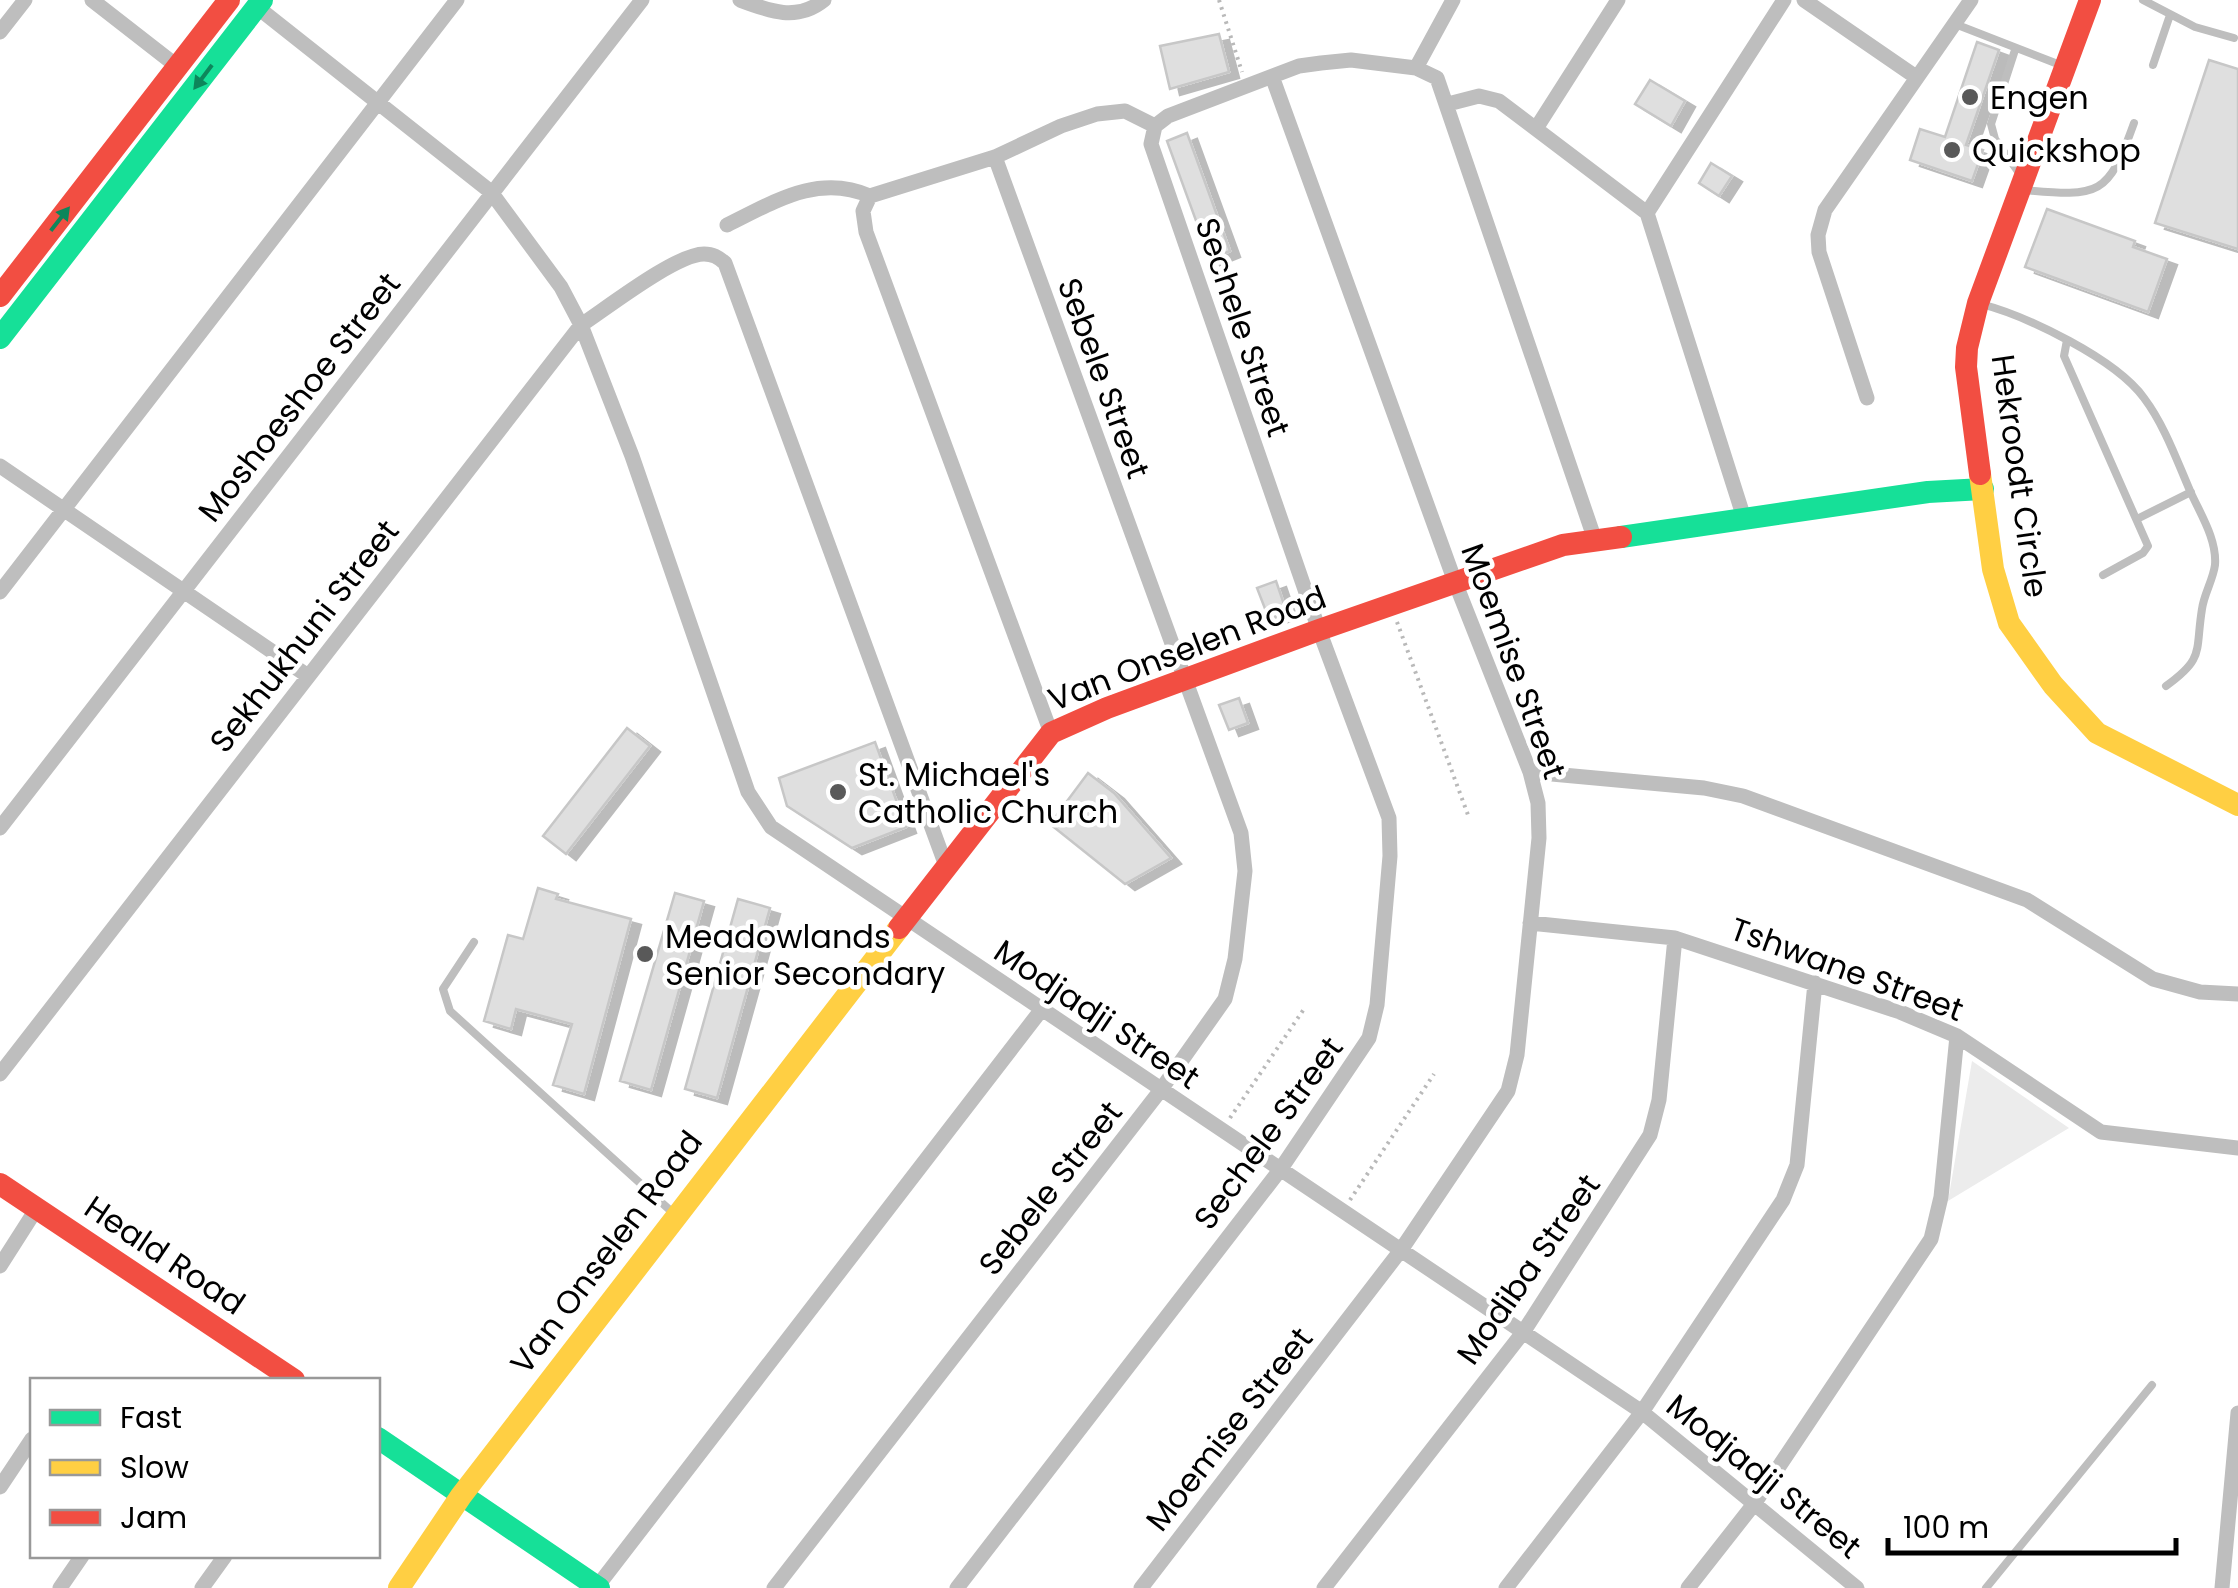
<svg xmlns="http://www.w3.org/2000/svg" width="2238" height="1588" viewBox="0 0 2238 1588" font-family="Poppins,sans-serif">
<defs>
<filter id="shadow"><feDropShadow dx="10" dy="6" stdDeviation="0" flood-color="#0004"/></filter>
</defs>
<rect width="100%" height="100%" fill="#fff"/>
<path fill="#ececec" d="M1972,1061L2069,1128L1948,1201Z"/>
<path fill="#dfdfdf" stroke="#c7c7c7" stroke-width="2.5" filter="url(#shadow)" d="M1219,34L1229,72L1170,89L1160,46Z
M1977,42L1999,50L1966,145L1983,150L1972,181L1910,160L1920,129L1945,137Z
M2209,60L2238,69V249L2155,223Z
M1650,80L1685,101L1671,126L1635,104Z
M1187,133L1230,251L1210,259L1167,141Z
M1711,163L1732,176L1719,196L1699,183Z
M2047,209L2135,241L2133,247L2167,259L2148,312L2025,267Z
M1276,581L1287,613L1269,619L1257,588Z
M1239,698L1248,723L1229,730L1219,705Z
M627,728L650,746L566,854L543,836Z
M875,742L906,827L852,848L787,806L779,778Z
M1088,773L1114,793L1171,858L1125,884L1050,824Z
M538,888L558,894L556,899L631,919L584,1094L553,1085L572,1024L516,1009L511,1029L484,1021L508,935L523,939Z
M675,893L704,901L651,1090L620,1081Z
M738,899L770,908L717,1098L685,1089Z"/>
<g fill="none" stroke-linecap="round" stroke-linejoin="round">
<path stroke="#b9b9b9" stroke-width="4" stroke-dasharray="2.5 5" stroke-linecap="butt" d="M1219,0L1242,72
M1397,622L1468,815
M1230,1118L1304,1009
M1350,1200L1434,1074"/>
<path stroke="#bebebe" stroke-width="8" d="M2143,0L2195,27L2234,38
M1955,24L2063,66
M2015,50L1991,124L1995,139L2019,173
M2153,65L2170,15
M2024,190C2100,197 2108,196 2134,123
M1981,304C2027,316 2116,359 2144,398C2165,426 2177,461 2191,493C2201,515 2217,540 2215,565C2213,580 2204,594 2202,609C2195,652 2205,658 2166,686
M2067,340L2064,356L2148,546L2143,553L2103,575
M2137,519L2191,492
M474,942L443,989L450,1011L672,1212
M1986,1588L2152,1385"/>
<path stroke="#bebebe" stroke-width="15" d="M92,0L178,67
M740,0C769,11 797,22 824,0
M1804,0L1916,77
M257,7L491,192L561,287L581,325L632,456L748,792L771,827L1642,1412L1857,1588
M0,32L25,0
M1416,68L1453,0
M1448,104L1479,96L1499,101L1647,213
M1155,126L1168,116L1299,66L1321,63L1351,60L1416,68L1437,78L1595,540
M1537,127L1618,0
M870,196L863,211L866,232L1051,733
M870,196L995,157L1061,126L1097,114L1125,111L1155,126
M1647,213L1744,518
M1647,213L1784,0
M727,225C774,202 818,173 870,196
M1867,398L1819,252L1818,235L1825,210L1971,0
M0,466L308,676
M0,592L457,0
M1530,772L1704,788L1743,796L2027,900L2153,979L2200,992L2238,994
M0,828L642,0
M1530,923L1675,938L1900,1012L1957,1036L2101,1132L2238,1148
M0,1074L581,325C607,308 676,254 704,254C713,254 718,257 725,263L946,866
M0,1266L37,1208
M0,1487L32,1439
M60,1588L82,1556
M202,1588L225,1556
M596,1588L1042,1009
M774,1588L1160,1091L1225,999L1235,959L1245,871L1241,833L995,157
M957,1588L1280,1170L1369,1038L1377,1005L1390,856L1389,818L1319,630L1151,144L1155,126
M1141,1588L1401,1250L1508,1091L1517,1055L1539,838L1538,803L1530,772L1455,582L1273,79
M1324,1588L1524,1331L1650,1135L1659,1100L1675,938
M1506,1588L1642,1412L1783,1200L1797,1165L1815,983
M1688,1588L1754,1504L1931,1239L1941,1197L1957,1036
M2222,1588L2238,1413"/>
<path stroke="#16e098" stroke-width="22" d="M0,338L262,0
M1621,537L1928,492L1983,489
M378,1438L599,1588"/>
<path stroke="#ffcf43" stroke-width="22" d="M1980,474L1993,569L2009,623L2053,685L2097,733L2238,805
M399,1588L461,1496L899,928"/>
<path stroke="#f24e42" stroke-width="22" d="M0,296L229,0
M1980,474L1966,367L1967,348L1978,303L2090,0
M899,928L1051,733L1107,708L1319,630L1563,545L1621,537
M0,1184L294,1380"/>
</g>
<defs><path id="oneway-solid" d="M-6-.8H1V-3.2L6.5 0L1 3.2V.8H-6Z" transform="scale(2.5)"/></defs>
<g fill="#0d865b">
<use href="#oneway-solid" transform="translate(203 77) rotate(127)"/>
<use href="#oneway-solid" transform="translate(60 219) rotate(-52)"/>
</g>
<g fill="#595959" stroke="#fff" stroke-width="4">
<circle cx="1970" cy="97" r="10"/>
<circle cx="1952" cy="150" r="10"/>
<circle cx="838" cy="792" r="10"/>
<circle cx="645" cy="954" r="10"/>
</g>
<g text-anchor="middle" dominant-baseline="central" stroke-width="9" stroke-linejoin="round" paint-order="stroke">
<g font-size="32" fill="#000" stroke="#fff" text-anchor="start">
<text x="1990" y="97">Engen</text>
<text x="1972" y="150">Quickshop</text>
<text x="858" y="774">St. Michael's<tspan x="858" dy="37">Catholic Church</tspan></text>
<text x="665" y="936">Meadowlands<tspan x="665" dy="37">Senior Secondary</tspan></text>
</g>
<g font-size="32" fill="#000" stroke="#fff">
<text transform="translate(1243 327) rotate(71)">Sechele Street</text>
<text transform="translate(1104 378) rotate(70)">Sebele Street</text>
<text transform="translate(299 397) rotate(-52)">Moshoeshoe Street</text>
<text transform="translate(2020 476) rotate(82)">Hekroodt Circle</text>
<text transform="translate(304 636) rotate(-52)">Sekhukhuni Street</text>
<text transform="translate(1187 648) rotate(-21)">Van Onselen Road</text>
<text transform="translate(1514 661) rotate(70)">Moemise Street</text>
<text transform="translate(1847 969) rotate(20)">Tshwane Street</text>
<text transform="translate(1097 1014) rotate(34)">Modjadji Street</text>
<text transform="translate(1268 1133) rotate(-54)">Sechele Street</text>
<text transform="translate(1050 1188) rotate(-52)">Sebele Street</text>
<text transform="translate(606 1252) rotate(-53)">Van Onselen Road</text>
<text transform="translate(165 1255) rotate(34)">Heald Road</text>
<text transform="translate(1528 1269) rotate(-55)">Modiba Street</text>
<text transform="translate(1229 1429) rotate(-52)">Moemise Street</text>
<text transform="translate(1764 1476) rotate(39)">Modjadji Street</text>
</g>
</g>
<rect x="30" y="1378" width="350" height="180" fill="#ffffff" stroke="#999999" stroke-width="2.5"/>
<rect x="50" y="1410" width="50" height="15" fill="#16e098" stroke="#999999" stroke-width="2.5"/>
<text x="120" y="1428" font-size="30" fill="#000000">Fast</text>
<rect x="50" y="1460" width="50" height="15" fill="#ffcf43" stroke="#999999" stroke-width="2.5"/>
<text x="120" y="1478" font-size="30" fill="#000000">Slow</text>
<rect x="50" y="1510" width="50" height="15" fill="#f24e42" stroke="#999999" stroke-width="2.5"/>
<text x="120" y="1528" font-size="30" fill="#000000">Jam</text>
<path d="M1888 1538v15h288v-15" fill="none" stroke="#000000" stroke-width="5"/>
<text x="1903" y="1538" font-size="30" fill="#000000" stroke="#ffffff" stroke-width="8" paint-order="stroke">100 m</text>
</svg>
